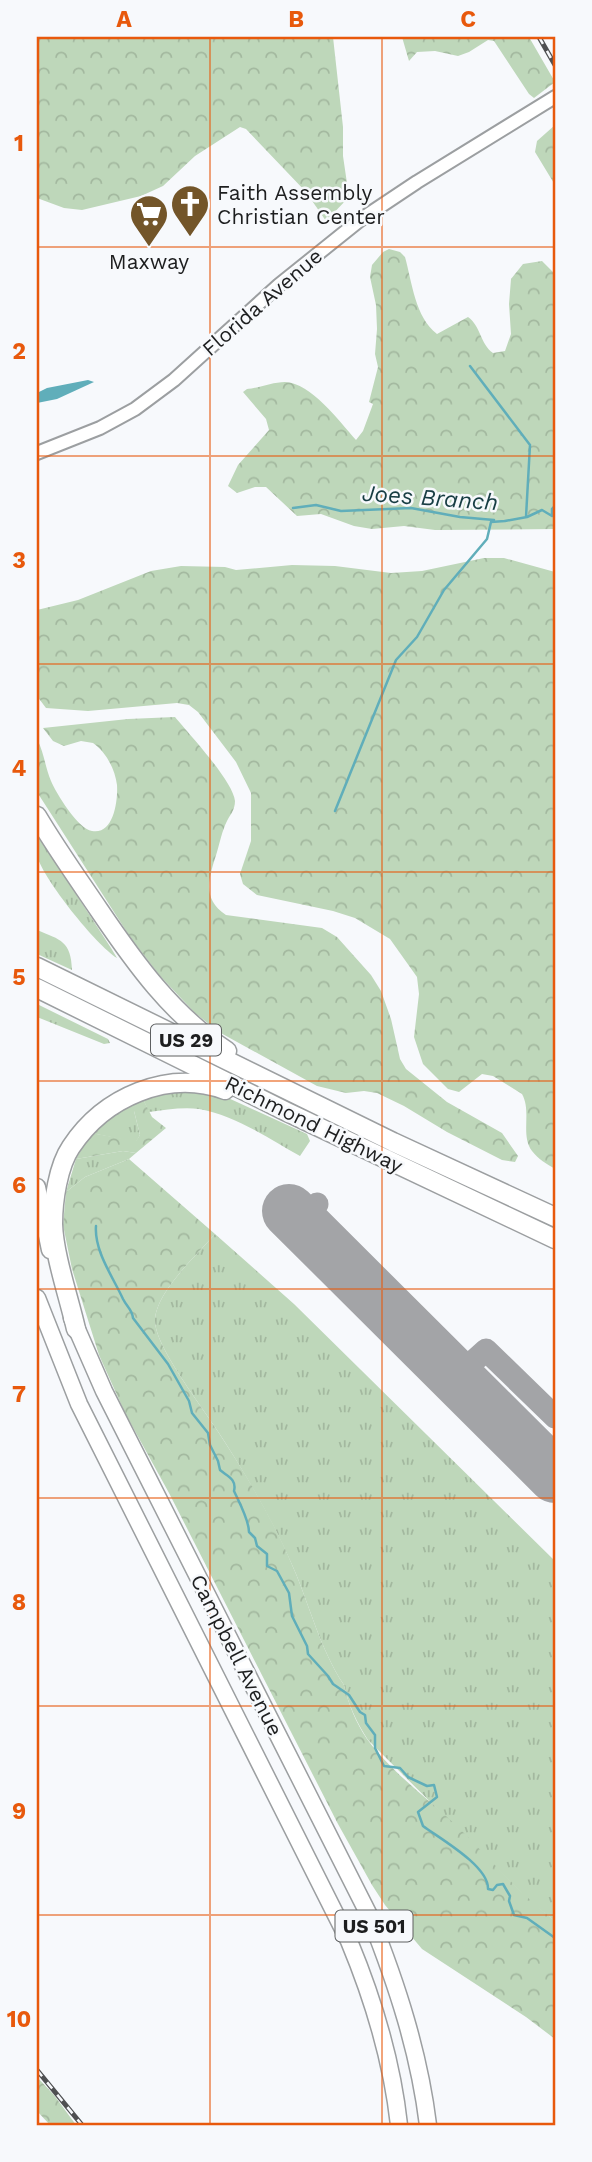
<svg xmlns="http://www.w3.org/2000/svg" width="592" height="2162" viewBox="0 0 592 2162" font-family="'Work Sans',sans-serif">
<defs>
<pattern id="grass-tufts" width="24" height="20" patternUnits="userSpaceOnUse" patternTransform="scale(1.75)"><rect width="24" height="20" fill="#bed7ba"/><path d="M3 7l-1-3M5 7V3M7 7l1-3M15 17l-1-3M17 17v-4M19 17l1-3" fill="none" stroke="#a3b89f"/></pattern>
<pattern id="forest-crowns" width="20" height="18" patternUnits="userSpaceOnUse" patternTransform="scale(1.75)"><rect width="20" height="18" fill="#bed7ba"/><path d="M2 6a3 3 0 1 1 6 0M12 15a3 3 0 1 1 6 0" fill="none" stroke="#a3b89f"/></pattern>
</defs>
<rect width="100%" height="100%" fill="#f7f9fc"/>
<path fill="url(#grass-tufts)" d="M37,834L111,948L117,958C96,945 44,880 37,856C35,849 37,840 37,834Z
M37,930C61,940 71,941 72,970L37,954Z
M37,1004L108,1039L110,1043L104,1044L37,1017Z
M198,1089L226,1097L307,1134L310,1141L300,1156C269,1139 235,1115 199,1109C182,1107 165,1110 149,1112L143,1099L172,1090Z
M134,1102V1111L140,1135L136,1142L91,1133L108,1118Z
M123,1151L136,1153L129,1159L85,1177L66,1192L76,1159Z
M215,1234L294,1304L555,1561V1921L533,1904L368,1740C357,1723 348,1704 344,1685C320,1649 310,1606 293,1567C273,1521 243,1469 215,1427C201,1405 155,1346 155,1321C155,1293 197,1255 215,1234Z"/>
<path fill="url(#forest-crowns)" d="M37,37H333L343,127V156L349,197L326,221L306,192L246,129L240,127L195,156L163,186L141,196L82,210L64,208L37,198Z
M402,37H529L555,82L534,98L529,94L494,41L488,40L469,52L458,56L435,51L417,52L409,61Z
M555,125V185L535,152L537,141Z
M389,249L400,252L405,257C412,282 415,317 437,334L468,317C481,326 480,344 493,353L505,351L511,334L509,304L511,279L523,264L542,261L555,274V529L435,530L404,526L372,529L354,526L321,514L297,516L266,487H255L237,493L228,486L238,465L269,430L266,419L243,392L247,389C259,388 273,382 285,382C311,383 339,421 356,440L363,431L373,404L369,402L378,367L375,354L377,329L376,305L370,277L372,265L383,252Z
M484,558H504L555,572V1169C547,1164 538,1159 532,1151C520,1135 532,1112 522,1094L493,1076L482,1074L459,1092L448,1089L423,1064L414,1037L419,994L417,977L390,939L355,918L333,911L257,895L243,884L240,874L251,841V793L236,762L198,712L189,705L177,703L88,711L46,708L37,696V610L78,600L151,571L181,566L225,567L236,570L292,565L335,566L391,573L422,571Z
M175,717C189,734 233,781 235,801C235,810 230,815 227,821C222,831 220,842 217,852C209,878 201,898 226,915L322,928L337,937L371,975L381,991L391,1019L400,1059L406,1069L447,1102L502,1133L518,1156L515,1162L502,1160L447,1132L404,1106L377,1093L364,1091L346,1093L317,1086L219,1032L195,1013L160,976L130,937L37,792V739C44,752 45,767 51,781C56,793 78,829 92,831C114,835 118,800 117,785C115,769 106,752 93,743L81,741L64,746L53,741L43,728L128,719Z
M143,1099L152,1117L166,1128L136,1153L123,1151L76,1159L91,1133L136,1141L140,1135L134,1111V1102Z
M129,1159L215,1234C197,1255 155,1293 155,1321C155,1346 201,1405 215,1427C243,1469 274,1521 293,1567C310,1606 320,1649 344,1685C348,1703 356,1723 367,1739C392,1773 429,1799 459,1828C491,1860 520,1894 555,1921V2039L526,2017L422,1949L385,1905L372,1885L338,1824L169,1493L125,1413L99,1355L72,1269L63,1225L66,1192L85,1177Z
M37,2077L54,2095L76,2125H50L37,2111Z"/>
<path fill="#60aeba" d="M88,380L94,382L57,399L37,403V393L47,388Z"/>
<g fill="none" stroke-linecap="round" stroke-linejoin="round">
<path stroke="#60aeba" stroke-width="2.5" d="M470,366L530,445L526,517
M293,508L316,505L341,511L411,508L460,517L494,520
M505,521L527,517L542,510L552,516V509L555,506
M335,811L396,660L417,637L444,590L487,539L491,522L505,521
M96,1226C94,1251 113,1277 123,1299C127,1307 132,1309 133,1318L168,1364L189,1401L192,1413L208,1433L210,1445L218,1461L220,1470C227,1476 237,1479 234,1491C239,1502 249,1520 249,1532L255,1538L257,1546L267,1554V1566L277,1571L289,1593L292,1616L307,1646L308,1654L328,1676L333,1684L349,1695L360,1712L365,1715L366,1723L375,1735V1748L384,1766L400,1768L408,1777L427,1786L434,1785L437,1797L418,1812L423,1826C439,1838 489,1866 488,1889L493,1890L497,1885L503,1884L510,1896L509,1901L514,1915L527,1918L555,1938"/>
<path stroke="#a3a4a7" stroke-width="23" d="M299,1221L317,1204
M456,1377L486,1350L555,1417"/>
<path stroke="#a3a4a7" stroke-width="54" d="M289,1211L555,1476"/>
<defs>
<path id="secondary" d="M37,453L100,428L135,409L174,380L279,285L360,220L417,182L555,97"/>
<path id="trunk" d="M37,1187L50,1250
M37,1298L79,1404L349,1941C374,2001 392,2061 399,2125
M72,1318L104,1391L370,1917C397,1985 419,2052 428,2125"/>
<path id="motorway" d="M37,816C56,848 78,879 99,910C135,963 172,1015 227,1051
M37,967L393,1142L555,1217
M37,988L285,1111L555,1239
M76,1329C69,1298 54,1255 53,1224C53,1201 58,1166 71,1147C104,1097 168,1069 225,1090"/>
</defs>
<use href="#secondary" stroke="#9c9fa1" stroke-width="16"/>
<use href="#trunk" stroke="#9c9fa1" stroke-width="19"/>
<use href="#motorway" stroke="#9c9fa1" stroke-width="21"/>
<use href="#secondary" stroke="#fff" stroke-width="12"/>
<use href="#trunk" stroke="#fff" stroke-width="16"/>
<use href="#motorway" stroke="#fff" stroke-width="18"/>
<defs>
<path id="rail" d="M539,37L555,65
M37,2070L82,2125"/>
</defs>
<use href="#rail" stroke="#4f5052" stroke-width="5"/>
<use href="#rail" stroke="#f7f9fc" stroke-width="2.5" stroke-dasharray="8" stroke-linecap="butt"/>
</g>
<path fill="none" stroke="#e8590c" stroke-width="2" stroke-opacity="0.55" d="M210,37V2125M382,37V2125M37,247H555M37,456H555M37,664H555M37,872H555M37,1081H555M37,1289H555M37,1498H555M37,1706H555M37,1915H555"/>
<defs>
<symbol id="church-pin" viewBox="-11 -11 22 30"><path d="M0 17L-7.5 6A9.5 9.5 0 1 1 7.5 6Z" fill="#735529" stroke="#f7f9fc"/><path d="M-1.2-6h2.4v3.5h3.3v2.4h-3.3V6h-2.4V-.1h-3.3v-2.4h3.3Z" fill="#fff"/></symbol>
<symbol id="supermarket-pin" viewBox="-11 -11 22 30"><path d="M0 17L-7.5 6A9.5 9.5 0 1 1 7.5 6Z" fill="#735529" stroke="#f7f9fc"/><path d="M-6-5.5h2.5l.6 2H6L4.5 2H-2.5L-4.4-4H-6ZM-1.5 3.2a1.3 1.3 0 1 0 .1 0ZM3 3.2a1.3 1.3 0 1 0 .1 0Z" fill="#fff"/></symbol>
</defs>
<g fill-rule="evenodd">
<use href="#church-pin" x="168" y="182" width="44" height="60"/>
<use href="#supermarket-pin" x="127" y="192" width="44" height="60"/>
</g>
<g text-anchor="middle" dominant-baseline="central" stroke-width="5" stroke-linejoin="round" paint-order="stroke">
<g fill="#f7f9fc" stroke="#5e6061" stroke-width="2">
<rect x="151" y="1024.5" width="70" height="31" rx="5"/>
<rect x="335.5" y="1910.5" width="77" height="31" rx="5"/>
</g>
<g font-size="19" font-weight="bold" fill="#1d1e1f">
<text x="186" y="1040">US 29</text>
<text x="374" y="1926">US 501</text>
</g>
<g font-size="21" fill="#1d1e1f" stroke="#f7f9fc" text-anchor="start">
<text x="217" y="192">Faith Assembly<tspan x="217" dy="24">Christian Center</tspan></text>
<text x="149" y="261" text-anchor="middle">Maxway</text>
</g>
<g font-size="21" fill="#1d1e1f" stroke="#f7f9fc">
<text transform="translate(262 302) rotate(-41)">Florida Avenue</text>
<text transform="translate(314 1124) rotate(26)">Richmond Highway</text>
<text transform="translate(237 1655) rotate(63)">Campbell Avenue</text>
</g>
<g font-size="23" font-style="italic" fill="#173d43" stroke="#f7f9fc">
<text transform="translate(430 498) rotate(4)">Joes Branch</text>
</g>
</g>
<rect width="592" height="2162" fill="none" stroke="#f7f9fc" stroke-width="77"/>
<rect x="38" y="38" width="516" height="2086" fill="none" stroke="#e8590c" stroke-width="2.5"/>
<g font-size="23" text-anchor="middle" font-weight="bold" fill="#e8590c">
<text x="124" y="27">A</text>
<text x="296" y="27">B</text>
<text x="468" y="27">C</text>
<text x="19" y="151">1</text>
<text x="19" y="359">2</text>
<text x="19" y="568">3</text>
<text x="19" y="776">4</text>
<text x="19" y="985">5</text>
<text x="19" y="1193">6</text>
<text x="19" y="1402">7</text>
<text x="19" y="1610">8</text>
<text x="19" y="1819">9</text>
<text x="19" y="2027">10</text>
</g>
</svg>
